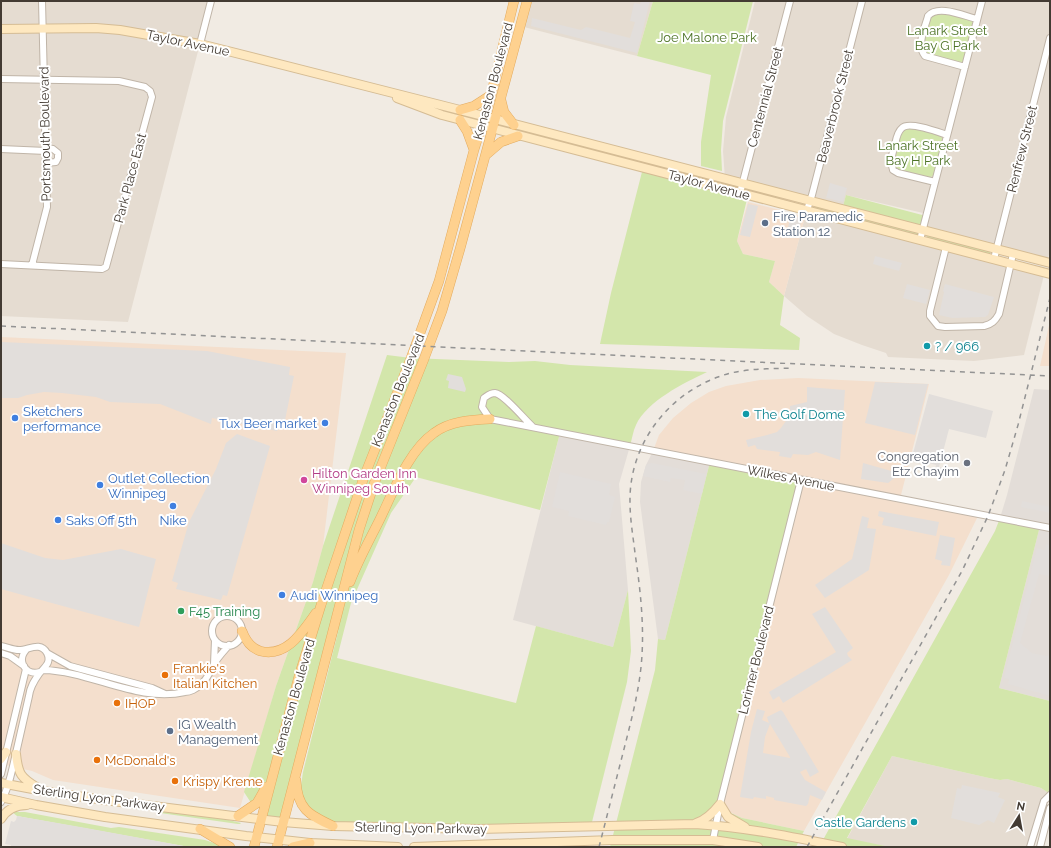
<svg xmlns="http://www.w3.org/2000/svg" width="1051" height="848" viewBox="0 0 1051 848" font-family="Raleway,sans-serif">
<rect width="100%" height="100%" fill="#f1ebe3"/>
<path fill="#e5dcd1" d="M1,1H211L128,322L1,316Z
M527,1H653L637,56L520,26Z
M755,1H1050V250L1048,259L921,227L923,213L846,195L842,210L725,179L723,151L726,117Z
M807,214L1044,275L1024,355L974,361L888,357L886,353L862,345L834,334L807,316L784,296L805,217Z
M892,756L989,778L1000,780L1007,779L1041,788L1050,794L1030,847H890L847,839Z"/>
<path fill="#f4dfcd" d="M748,202L784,211L785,221L787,212L805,217L784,296L769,282L775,261L743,254L737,241Z
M1050,321V366H1040Z
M1,337L346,353L323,546L313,582L276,686L240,808L53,780L32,771L1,764Z
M798,378L929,384L900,499L979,514L949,575L804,831L742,818L731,813L720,804L801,480L653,451L659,435L673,418L691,403L709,392L726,386L760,380Z"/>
<path fill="#e3ddd8" d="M1034,389L1050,390V701L999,688L1040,526L1000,518L1007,495Z
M560,433L630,446L619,484L628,590L613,647L513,620Z
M653,451L710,462L665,640L658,639L640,502L641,482L646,465Z"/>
<path fill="#d3e6ab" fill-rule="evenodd" d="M653,1H753L723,121L721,150L722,171L701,166V142L711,75L637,56Z
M936,10L977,19L965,67L922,52L928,16Z
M911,127L940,135L943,139L934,175L929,178L899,171L894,165V156L900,135L905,129Z
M643,168L748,195L737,241L743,254L775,261L769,282L784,296L780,325L800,338L799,350L600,344L611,293Z
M846,195L926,216L923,231L842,210Z
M815,206L917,232L918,234L917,236L814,209Z
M928,235L990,251V254L926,238Z
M387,355L411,358L509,362L535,361L570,365L707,372C684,383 647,401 636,425C633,431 632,439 630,446L560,433L540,510L416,477L391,513L351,603L337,658L516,703L536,626L613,647L628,590L631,651L627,682L591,826H333L308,814L300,792L303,772L339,628L306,731L283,822L261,820L272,777L255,809L244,792L276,686L313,582L323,546Z
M710,462L801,480L720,804L731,813L742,818L804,831L796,847H610L655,670L658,639L665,640ZM723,811L750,830L697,823Z
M1000,518L1040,526L999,688L1050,701V794L1041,788L1007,779L1000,780L989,778L892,756L847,838L890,847H819L995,531Z
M160,811L220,818L241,823L240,824H238L160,813Z
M12,812H25L111,828L119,827L205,840L214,843L223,847H189L17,816Z"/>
<path fill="#e2dedb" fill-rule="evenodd" d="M641,1H650L637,53L531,26L532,18L581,30L586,27L630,38L635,22L630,21L634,3L640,4Z
M830,183L847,188L843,202L826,198Z
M748,204L758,206L750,237L740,235Z
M791,215L802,218L798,234L787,232Z
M875,256L902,263L899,271L873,264Z
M907,284L930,290L926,304L903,298Z
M945,284L994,297L988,315L985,317L952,318L939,315L944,292L943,291Z
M1,342L207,351L290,367L289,375L294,376L284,425L279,424L277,431L212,418L211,424L160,404L110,402L96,397L62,393L44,392L27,395L18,398H1Z
M448,374L462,377L466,389L465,392L448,388L449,381L446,380Z
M875,382L928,384L915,435L865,423Z
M807,387L845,390L840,460L816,452L808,455L793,454L791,458L779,456L780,452L757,449L755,445L748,447L746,440L767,435L777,432L781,428L788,418L790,411V406L807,402Z
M929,394L993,411L986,438L949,429L939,467L950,470L948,476L934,473L936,465L922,461L921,464L911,461Z
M237,434L270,446L227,596L223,595L221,600L176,589L178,583L172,581L189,522L216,469L226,443Z
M652,463L706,474L702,494L683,490L685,480L671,478L670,482L643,476L646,465Z
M863,463L895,472L901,473L888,483L861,479Z
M560,472L611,484L609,495L615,497L609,522H607L606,525L568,516L569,511L552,507Z
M1022,501L1050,507V513L1021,507Z
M879,511L939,522L936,536L882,525L884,518L878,516Z
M862,516L869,518L867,528L876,529L869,570L825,598L815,585L852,559Z
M940,535L955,538L950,566L941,565L942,561L935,559Z
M1,543L45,558L63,560L121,549L156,559L139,627L1,589Z
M1046,544L1050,545V576L1039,574L1020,643L1032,653L1047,656L1050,655V696L1008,684L1009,679L1004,678L1037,548L1045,550Z
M825,607L853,648L847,653L848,656L852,660L783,703L779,696L773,700L769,692L836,652L812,614Z
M757,709L765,711L762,720L769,723L767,717L781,710L783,712L819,772L810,777L806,769L800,772L805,780L826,792L822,800L810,795L808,804L806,806L774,800V798L766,796V799L754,797L753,799L740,797L751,732ZM770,724L790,757V758L763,753L765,737Z
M962,785L1000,793L998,797L1005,800L994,823L988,820L979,825L951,818L957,788L961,789Z
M17,816L86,828L189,847H11V845L5,844L11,821L14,822L16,820Z"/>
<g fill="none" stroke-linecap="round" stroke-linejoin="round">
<defs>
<path id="street" d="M200,44L211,1
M965,67L925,56C916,45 925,28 928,16C938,4 964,16 977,19
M1,79L119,81L145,87L150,91L152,97L106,267L102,269L1,264
M46,148L53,149L58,153V158L56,162L46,163
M1,149L46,151
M935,182L898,173L893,170C890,161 892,154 895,145C896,140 897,132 902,128C909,121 938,132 947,135
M740,193L790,1
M807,210L812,195L862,1
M920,240L982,1
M946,247L930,311V316L938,326L945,327L984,326C992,324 995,321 999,314L1013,254
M994,259L1050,38
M32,265L47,207L42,1
M533,427C525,420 504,394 495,393C490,393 487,396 484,398L482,407L490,419L1050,528
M212 631a15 15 0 1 1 30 0a15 15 0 1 1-30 0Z
M1,646C7,647 13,650 19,650C29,650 40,641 47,653C52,663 44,667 39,674C34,681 30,687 29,696C24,718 19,740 14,762C11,775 8,790 1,802
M27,649C16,660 25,676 40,672
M1,653L10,656L24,666
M47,653L70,666L152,688L165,694
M214,664L215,640
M43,670C91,671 138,703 185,692C187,692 191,691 193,690C205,684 209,674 214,664C218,657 224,651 229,645
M1,774L26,669
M713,840L720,804L801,480
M1030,847L1044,801L1050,795
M1040,847L1050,808"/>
<path id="secondary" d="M1,29L96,28L120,30L200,44L460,110L1050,263
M397,98L442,115L1050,274
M16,754C18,774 21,778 38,788
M1,759L6,752
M1,783L43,791L104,800L283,822L333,826L478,829L695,824C744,827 794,837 842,847
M1,797L36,805L105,817L246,836L310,843L398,847
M1,819C7,809 16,805 27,805
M696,823C706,820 713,813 720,804L728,817L745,827
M414,847L612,840H713L758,847"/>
<path id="primary" d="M501,100L504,112L514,125
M460,110L474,106L491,95
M460,120L467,131L474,150
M487,154L501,142L518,136
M350,582C358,561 369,541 379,521C393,493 408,451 434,433C450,421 471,420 490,419
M242,631C245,639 251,648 260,651C287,658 303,631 316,613
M296,780C297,809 309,815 333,826
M238,816L257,803L266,787
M200,829L230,847
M254,847L299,676L321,605L364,477L411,358L439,281L474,150L491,95L514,1
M277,847L359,530L374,484L424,359L442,311L460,249L527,1
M293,847L310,843"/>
</defs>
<use href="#street" stroke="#c0b5a8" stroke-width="8"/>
<use href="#secondary" stroke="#d5bc94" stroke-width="10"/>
<use href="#primary" stroke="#e3ab5f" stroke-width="10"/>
<use href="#street" stroke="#fff" stroke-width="6"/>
<use href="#secondary" stroke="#fee8c0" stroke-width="8"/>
<use href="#primary" stroke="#fed18f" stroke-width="9"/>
<path stroke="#939393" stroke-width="1.5" stroke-dasharray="5 5" stroke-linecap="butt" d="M1,326L1050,376
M599,847C607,816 615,784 623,753C631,721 640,689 642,655C644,621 640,587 635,553C633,536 630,519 630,502C629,446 666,396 718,377C741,368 768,369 793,368
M807,847L962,571L988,516L1005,470L1018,425L1050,298"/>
</g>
<g fill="#5c6f8a" stroke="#fff" stroke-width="1.5">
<circle cx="765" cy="223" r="4"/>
<circle cx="170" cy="731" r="4"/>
</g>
<g fill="#0f9aa8" stroke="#fff" stroke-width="1.5">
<circle cx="927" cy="346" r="4"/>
<circle cx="746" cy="414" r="4"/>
<circle cx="914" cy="822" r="4"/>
</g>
<g fill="#3f7fe0" stroke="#fff" stroke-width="1.5">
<circle cx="15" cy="418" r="4"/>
<circle cx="325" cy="423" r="4"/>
<circle cx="100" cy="485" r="4"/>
<circle cx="173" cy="506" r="4"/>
<circle cx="58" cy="520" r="4"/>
<circle cx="282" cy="595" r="4"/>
</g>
<circle fill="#6b7280" stroke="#fff" stroke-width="1.5" cx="967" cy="463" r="4"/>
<circle fill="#d1479c" stroke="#fff" stroke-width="1.5" cx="304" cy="480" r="4"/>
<circle fill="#2e9e5b" stroke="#fff" stroke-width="1.5" cx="181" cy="611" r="4"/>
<g fill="#e8710a" stroke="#fff" stroke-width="1.5">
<circle cx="165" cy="675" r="4"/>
<circle cx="117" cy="703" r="4"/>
<circle cx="97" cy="760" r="4"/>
<circle cx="175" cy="781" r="4"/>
</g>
<g text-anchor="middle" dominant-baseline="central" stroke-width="4" stroke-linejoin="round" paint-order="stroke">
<g font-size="13" fill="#4e7427" stroke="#fff">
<text x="947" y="30">Lanark Street<tspan x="947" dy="15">Bay G Park</tspan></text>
<text x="707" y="37">Joe Malone Park</text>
<text x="918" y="145">Lanark Street<tspan x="918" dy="15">Bay H Park</tspan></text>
</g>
<g font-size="13" fill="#433b33" stroke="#fff">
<text transform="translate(188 43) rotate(12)">Taylor Avenue</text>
<text transform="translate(493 81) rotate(-75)">Kenaston Boulevard</text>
<text transform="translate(765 97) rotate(-75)">Centennial Street</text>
<text transform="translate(835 106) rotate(-76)">Beaverbrook Street</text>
<text transform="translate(45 134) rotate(-91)">Portsmouth Boulevard</text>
<text transform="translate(1022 149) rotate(-76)">Renfrew Street</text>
<text transform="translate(130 178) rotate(-75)">Park Place East</text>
<text transform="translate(709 185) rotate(15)">Taylor Avenue</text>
<text transform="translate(398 390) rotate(-68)">Kenaston Boulevard</text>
<text transform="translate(791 478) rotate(11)">Wilkes Avenue</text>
<text transform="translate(756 660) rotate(-76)">Lorimer Boulevard</text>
<text transform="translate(294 697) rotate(-74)">Kenaston Boulevard</text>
<text transform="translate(99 798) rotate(8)">Sterling Lyon Parkway</text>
<text transform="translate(421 828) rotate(1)">Sterling Lyon Parkway</text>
</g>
<g font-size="13" fill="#4e5e75" stroke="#fff" text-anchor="start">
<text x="773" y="216">Fire Paramedic<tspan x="773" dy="15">Station 12</tspan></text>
<text x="178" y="724">IG Wealth<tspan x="178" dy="15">Management</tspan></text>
</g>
<g font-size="13" fill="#0d838f" stroke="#fff" text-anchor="start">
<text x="935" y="346">? / 966</text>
<text x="754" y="414">The Golf Dome</text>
<text x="906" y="822" text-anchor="end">Castle Gardens</text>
</g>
<g font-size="13" fill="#366cbe" stroke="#fff" text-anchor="start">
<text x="23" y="411">Sketchers<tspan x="23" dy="15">performance</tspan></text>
<text x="317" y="423" text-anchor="end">Tux Beer market</text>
<text x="108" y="478">Outlet Collection<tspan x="108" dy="15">Winnipeg</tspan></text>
<text x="66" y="520">Saks Off 5th</text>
<text x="173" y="520" text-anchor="middle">Nike</text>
<text x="290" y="595">Audi Winnipeg</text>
</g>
<g font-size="13" fill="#5b616d" stroke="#fff" text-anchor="end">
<text x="959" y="456">Congregation<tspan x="959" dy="15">Etz Chayim</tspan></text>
</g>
<g font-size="13" fill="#b23c85" stroke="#fff" text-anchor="start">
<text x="312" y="473">Hilton Garden Inn<tspan x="312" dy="15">Winnipeg South</tspan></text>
</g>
<g font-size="13" fill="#27864d" stroke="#fff" text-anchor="start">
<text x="189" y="611">F45 Training</text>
</g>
<g font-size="13" fill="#c56008" stroke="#fff" text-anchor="start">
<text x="173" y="668">Frankie's<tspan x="173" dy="15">Italian Kitchen</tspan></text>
<text x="125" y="703">IHOP</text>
<text x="105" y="760">McDonald's</text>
<text x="183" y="781">Krispy Kreme</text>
</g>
</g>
<rect width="1051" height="848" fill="none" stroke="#433b33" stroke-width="4"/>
<g transform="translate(1019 816) rotate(11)" stroke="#ffffff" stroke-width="3" paint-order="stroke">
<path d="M0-3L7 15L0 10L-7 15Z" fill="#433b33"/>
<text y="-6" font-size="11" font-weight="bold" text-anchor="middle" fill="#433b33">N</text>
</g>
</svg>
